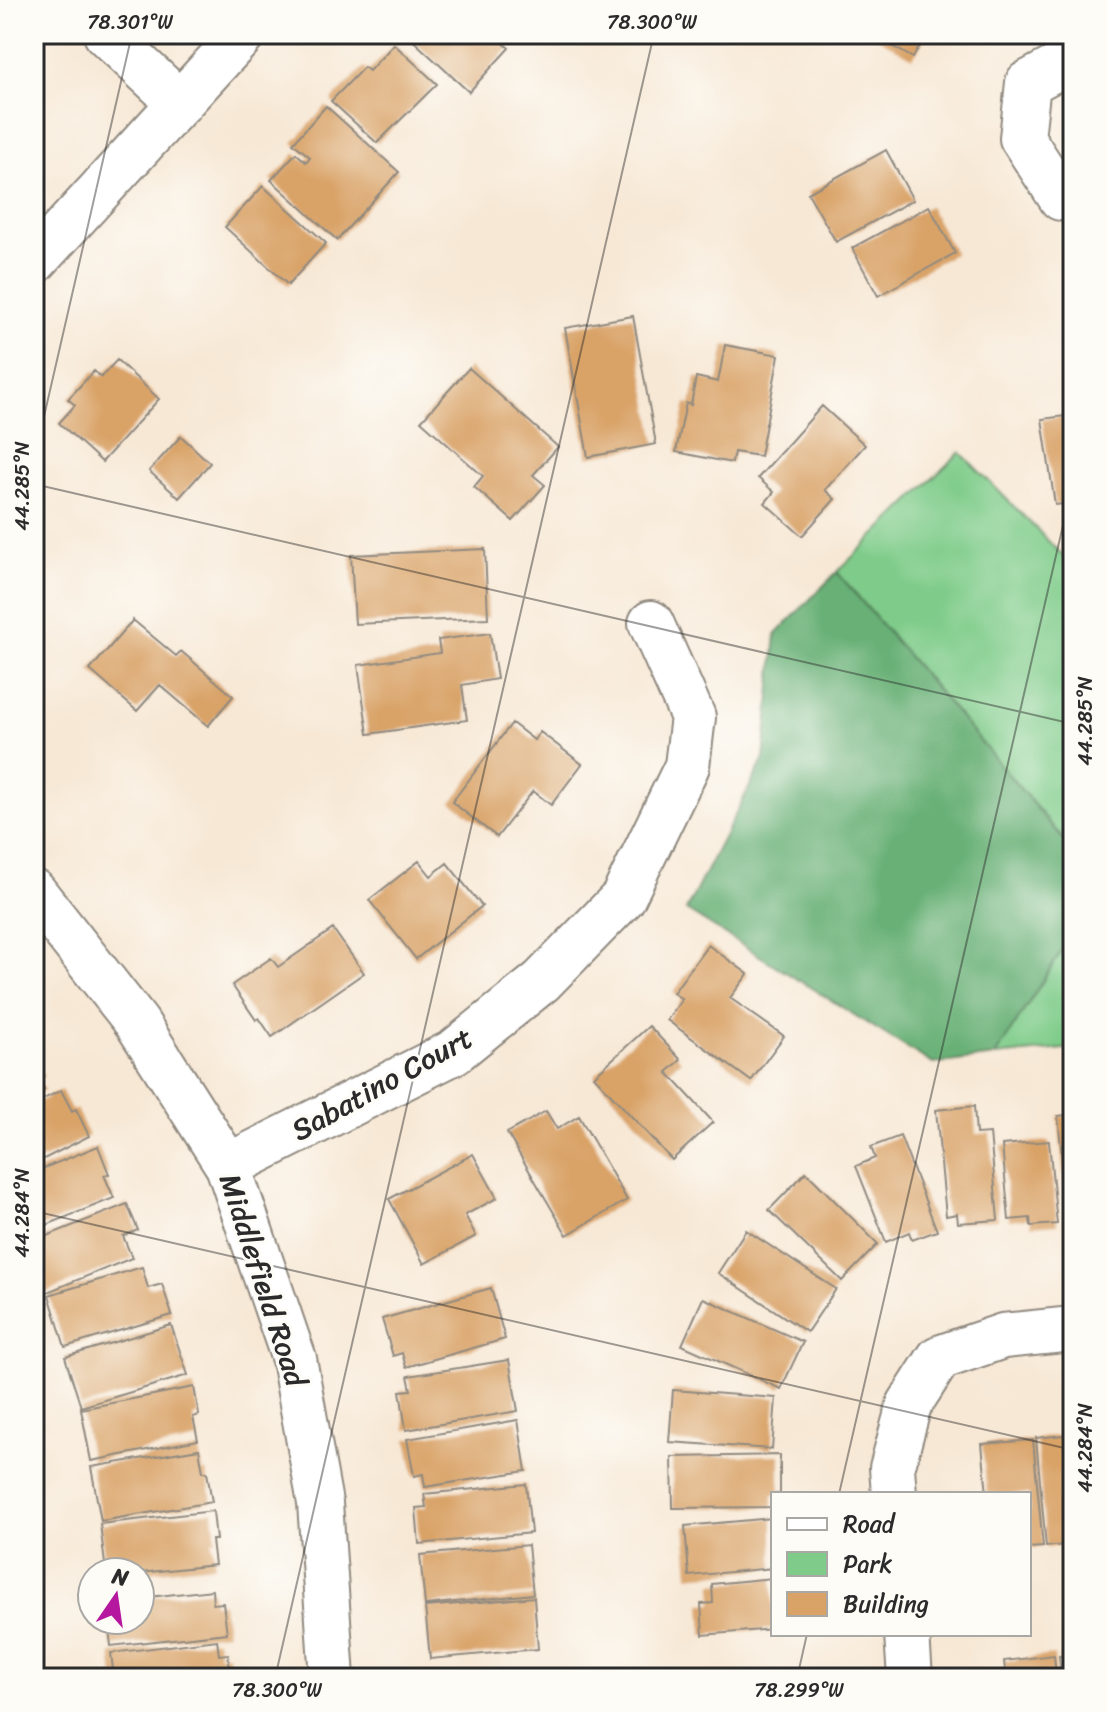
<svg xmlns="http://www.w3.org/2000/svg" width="1107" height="1712" viewBox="0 0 1107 1712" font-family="Sriracha,sans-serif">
<rect width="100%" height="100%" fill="#fdfcf7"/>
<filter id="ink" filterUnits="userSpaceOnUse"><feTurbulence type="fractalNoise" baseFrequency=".0125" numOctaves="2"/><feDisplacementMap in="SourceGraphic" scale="16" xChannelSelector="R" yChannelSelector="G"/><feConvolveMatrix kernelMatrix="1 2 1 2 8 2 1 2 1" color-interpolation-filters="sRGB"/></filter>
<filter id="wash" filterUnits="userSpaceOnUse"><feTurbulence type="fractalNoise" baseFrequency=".006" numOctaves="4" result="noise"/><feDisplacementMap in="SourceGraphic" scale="32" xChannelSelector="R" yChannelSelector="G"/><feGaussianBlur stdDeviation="1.8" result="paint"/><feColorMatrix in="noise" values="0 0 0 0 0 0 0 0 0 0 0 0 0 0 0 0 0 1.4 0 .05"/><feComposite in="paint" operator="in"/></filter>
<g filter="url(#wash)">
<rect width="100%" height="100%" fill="#f7e8d5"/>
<path fill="#7fcc8a" stroke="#557c5a" stroke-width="2" d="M960,452L1073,566V851L837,572Z
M1073,933V1048L995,1056Z"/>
<path fill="#67b076" stroke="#496e50" stroke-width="2" d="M837,572L1073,851V933L995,1056L933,1064L686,910L764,759L776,634Z"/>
<g id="blocks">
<path fill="#d9a367" d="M406,34H494L509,48L469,92Z
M871,34H927L913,58Z
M394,44L437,84L377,143L331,101L364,67L369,71Z
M326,106L399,172L337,240L271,180L296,153L306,162L310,157L293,143Z
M886,150L913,200L836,242L808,193Z
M263,186L326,243L288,285L225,227Z
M929,206L955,253L878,296L852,248Z
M633,316L656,444L588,457L565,328Z
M725,345L779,355L760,456L734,452L732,463L676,452L686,403L691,405L696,377L718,382Z
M117,360L159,399L102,462L59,423L75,405L68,399L94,371L101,377Z
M469,368L558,447L533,475L545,485L513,521L474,487L483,476L421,421Z
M822,406L865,445L825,490L835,499L802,536L765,503L774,492L758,478Z
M1073,415V503L1055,505L1042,419Z
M181,436L210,463L179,498L149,471Z
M485,549L488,618L355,624L351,555Z
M133,620L176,656L181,651L233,696L208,726L160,685L137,711L90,670Z
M490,633L497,679L462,685L467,720L368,734L358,665L440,653L438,640Z
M512,723L534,740L540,732L582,764L551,805L533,791L497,837L452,802Z
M419,861L431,876L447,863L482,906L416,959L369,900Z
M333,929L364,973L272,1037L259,1018L256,1020L232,985L271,958L278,967Z
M708,945L748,974L730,998L784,1036L751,1081L667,1020L682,999L673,993Z
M649,1026L681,1060L667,1072L713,1122L672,1160L594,1076Z
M34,1056L44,1076L38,1079L44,1090L34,1095Z
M61,1090L72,1111L76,1109L89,1136L34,1164V1104Z
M974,1106L976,1134L990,1133L998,1220L958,1223L957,1214L946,1216L936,1110Z
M546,1111L557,1129L579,1116L627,1200L567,1235L507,1133Z
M1073,1114V1220H1068L1058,1116Z
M900,1136L937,1231L912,1240L909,1232L886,1242L856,1166L875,1158L871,1147Z
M1049,1141L1057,1224L1031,1226L1030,1218L1009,1220L1002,1145Z
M98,1146L109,1174L104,1175L114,1198L34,1230V1172Z
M473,1154L497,1198L465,1215L476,1236L424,1264L389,1199Z
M806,1172L878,1244L842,1281L769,1210Z
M127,1204L138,1230L123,1236L132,1258L45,1293L34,1266V1241Z
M746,1230L836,1289L807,1332L718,1273Z
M142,1267L148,1288L162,1284L172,1315L65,1347L49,1295Z
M491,1288L505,1339L406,1367L402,1353L393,1356L382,1319Z
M703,1298L803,1342L781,1389L682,1345Z
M171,1325L188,1375L81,1407L65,1357Z
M509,1360L518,1411L406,1430L400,1391L411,1390L408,1376Z
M194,1387L199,1415L193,1417L198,1440L91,1461L81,1409Z
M673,1390L776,1398L772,1449L669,1442Z
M518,1420L526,1471L425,1487L423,1474L414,1476L407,1439Z
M1073,1434V1544L1046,1547L1036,1438Z
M1033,1440L1043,1547L1029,1548V1494H987L982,1444Z
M199,1449L203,1472H207L212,1502L101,1521L91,1467Z
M780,1455V1494H773V1507L673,1508L672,1457Z
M526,1484L531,1533L419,1544L416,1508L426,1507L424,1494Z
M213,1511L216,1540H212L215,1565L140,1573L106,1572L100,1524Z
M773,1518V1568L689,1576L685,1526Z
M528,1545L533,1594L425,1605L420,1555Z
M773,1578V1629L703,1635L701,1604L713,1603L712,1584Z
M212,1590L213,1604L223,1603L227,1633L111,1646L108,1620H140V1598Z
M534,1597L538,1649L430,1659L425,1607Z
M217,1640L219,1655L228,1654L231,1678H114L111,1653Z
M1054,1655L1056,1678H1006L1004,1661Z
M1073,1655V1678H1061L1059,1656Z"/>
</g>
</g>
<g filter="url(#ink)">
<use href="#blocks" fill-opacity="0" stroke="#918a80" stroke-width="2"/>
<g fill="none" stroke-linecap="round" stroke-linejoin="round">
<defs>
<path id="minor" d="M106,34L180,103
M1073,59L1028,83L1022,138L1061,198L1073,199
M34,892L137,1023L228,1166L294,1359L320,1503L332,1678
M228,1166L454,1052L542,981L623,898L687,766L693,717L651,623
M894,1494L892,1468L909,1405L939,1358L1003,1336L1073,1329
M907,1634L910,1678"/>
<path id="tertiary" d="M34,262L243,34"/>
</defs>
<use href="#minor" stroke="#918a80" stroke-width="48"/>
<use href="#tertiary" stroke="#918a80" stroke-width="48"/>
<use href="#minor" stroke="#fff" stroke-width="44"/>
<use href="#tertiary" stroke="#fff" stroke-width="44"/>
</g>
</g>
<path fill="none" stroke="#2b2b2b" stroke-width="2" stroke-opacity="0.45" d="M34,460L132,34M34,484L1073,724M34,1211L1073,1450M839,1494L1073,482M275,1678L654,34M797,1678L807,1634"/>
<g text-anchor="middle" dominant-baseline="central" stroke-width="6" stroke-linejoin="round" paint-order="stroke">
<g font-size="30" fill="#2b2b2b" stroke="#fdfcf7">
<text transform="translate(382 1084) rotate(-29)">Sabatino Court</text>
<text transform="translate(263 1280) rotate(72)">Middlefield Road</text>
</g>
</g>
<rect width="1107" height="1712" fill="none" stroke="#fdfcf7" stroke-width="88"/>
<rect x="771" y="1492" width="260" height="144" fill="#fdfcf7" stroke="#a9a8a5" stroke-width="2"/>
<rect x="787" y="1518" width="40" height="12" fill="#ffffff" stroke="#a9a8a5" stroke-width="2"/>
<text x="843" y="1532" font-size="24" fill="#2b2b2b">Road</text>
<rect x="787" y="1552" width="40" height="24" fill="#7fcc8a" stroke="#a9a8a5" stroke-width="2"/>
<text x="843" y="1572" font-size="24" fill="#2b2b2b">Park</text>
<rect x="787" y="1592" width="40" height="24" fill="#d9a367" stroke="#a9a8a5" stroke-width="2"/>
<text x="843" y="1612" font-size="24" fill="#2b2b2b">Building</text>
<g transform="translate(116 1596) rotate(13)"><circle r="38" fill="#fdfcf7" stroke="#a9a8a5" stroke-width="2"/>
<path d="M0-6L14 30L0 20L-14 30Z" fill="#b5179e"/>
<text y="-12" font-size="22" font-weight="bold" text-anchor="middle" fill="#2b2b2b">N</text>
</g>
<rect x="44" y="44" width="1019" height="1624" fill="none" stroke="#2b2b2b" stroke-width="3"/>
<g font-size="20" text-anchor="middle" fill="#2b2b2b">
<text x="130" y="29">78.301°W</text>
<text x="652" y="29">78.300°W</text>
<text transform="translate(22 486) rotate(-90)" y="7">44.285°N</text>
<text transform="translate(1085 721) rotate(-90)" y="7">44.285°N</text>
<text transform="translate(22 1213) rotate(-90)" y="7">44.284°N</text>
<text transform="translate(1085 1448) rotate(-90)" y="7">44.284°N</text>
<text x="277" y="1697">78.300°W</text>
<text x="799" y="1697">78.299°W</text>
</g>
</svg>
